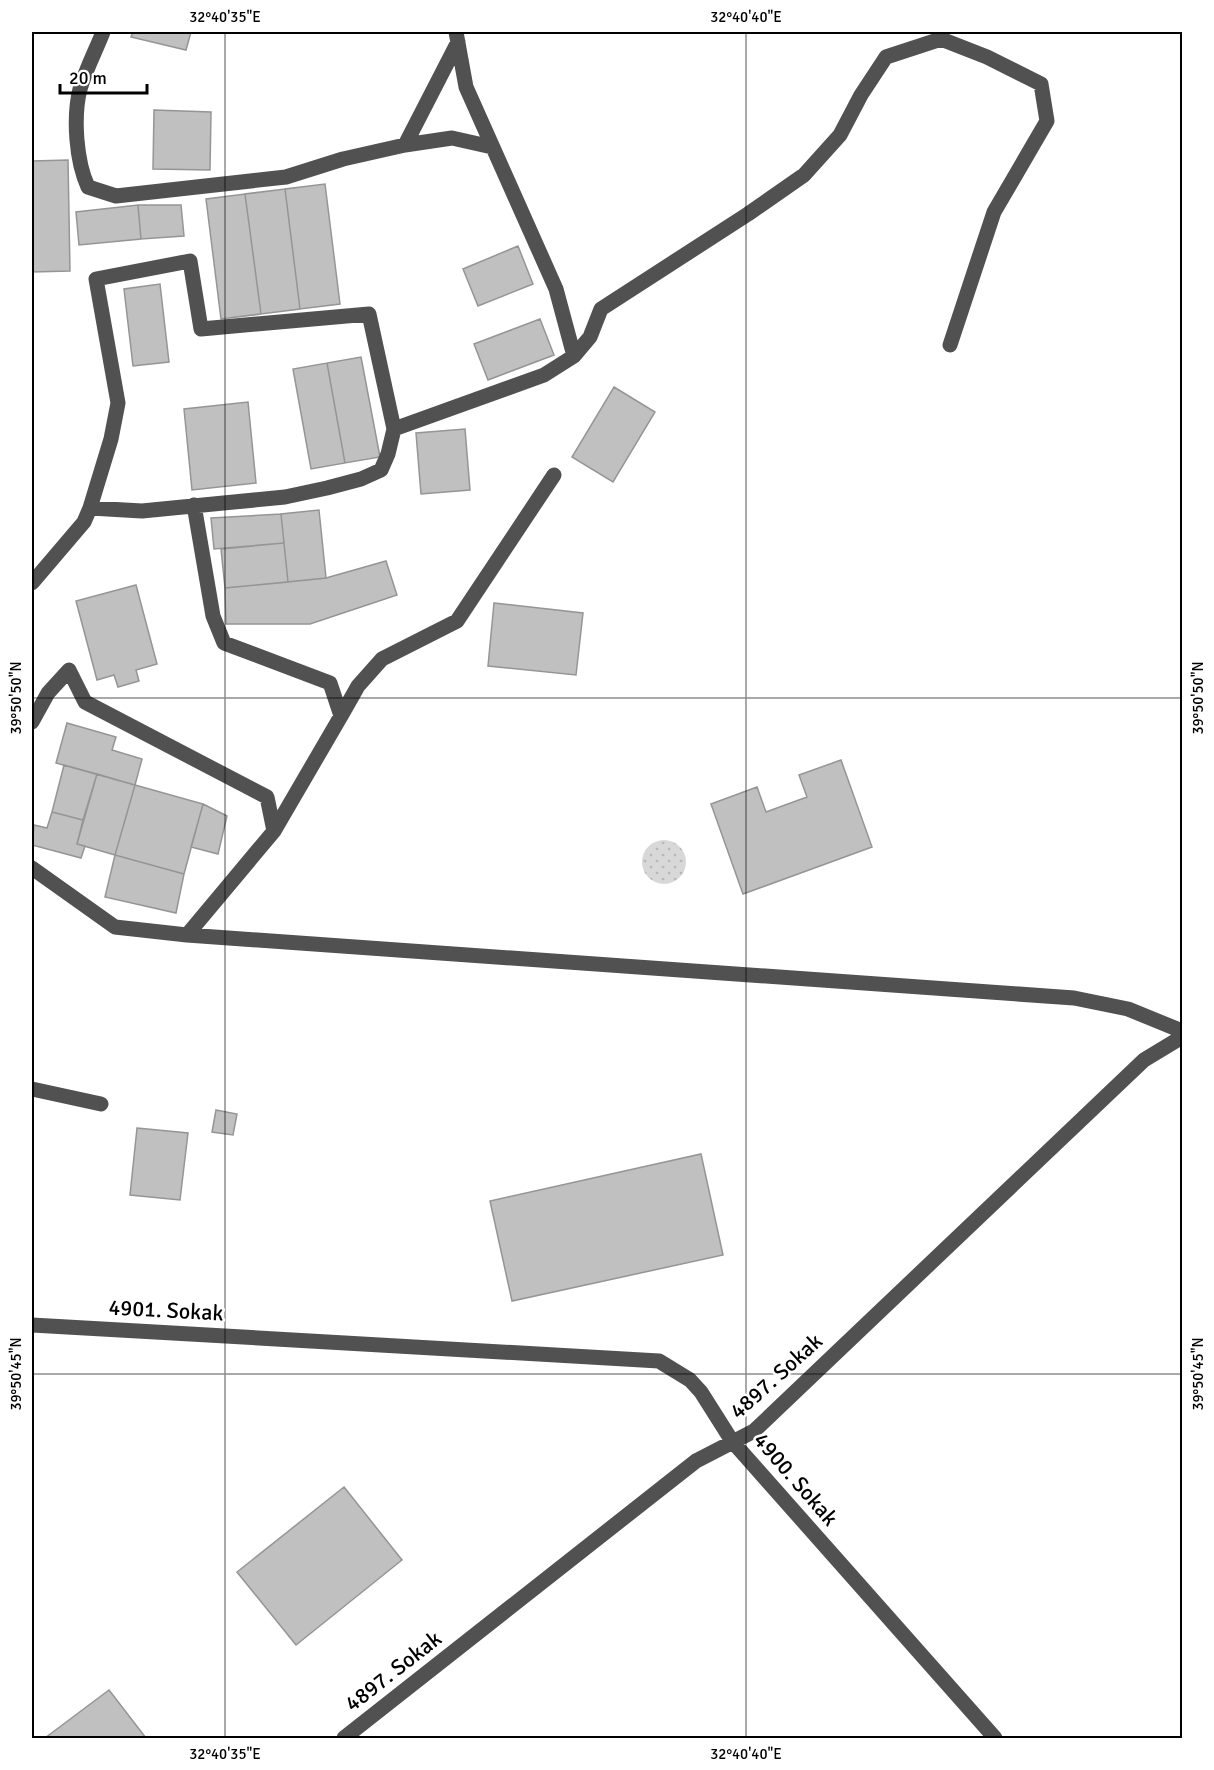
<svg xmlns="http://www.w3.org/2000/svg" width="1214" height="1770" viewBox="0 0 1214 1770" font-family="Signika,sans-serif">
<defs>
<pattern id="park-dots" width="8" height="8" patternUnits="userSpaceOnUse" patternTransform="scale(1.5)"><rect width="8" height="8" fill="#d8d8d8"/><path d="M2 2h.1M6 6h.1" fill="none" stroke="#b8b8b8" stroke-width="1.8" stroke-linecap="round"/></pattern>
</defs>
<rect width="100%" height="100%" fill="#fff"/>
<path fill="url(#park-dots)" d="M642 862a22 22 0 1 1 44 0a22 22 0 1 1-44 0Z"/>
<path fill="#c0c0c0" stroke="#959595" stroke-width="1.5" d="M133,32H191L186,50L131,37Z
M154,110L211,112L210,170L153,169Z
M68,160L70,271L32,272V161Z
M325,184L340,304L300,309L285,189Z
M285,189L300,309L261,314L245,194Z
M245,194L261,314L221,319L206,199Z
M138,205L141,239L79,245L76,212Z
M138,205H181L184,236L141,239Z
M518,246L533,284L478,306L463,269Z
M160,284L169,362L133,366L124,289Z
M540,319L554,355L488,380L474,344Z
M361,357L380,457L345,463L327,363Z
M327,363L345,463L311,469L293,369Z
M614,387L655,412L613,482L572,457Z
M248,402L256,483L192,490L184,409Z
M465,429L470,490L421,494L416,433Z
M319,510L326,578L288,582L281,514Z
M281,514L284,543L214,549L211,518Z
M284,543L288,582L225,588L221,549Z
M386,561L397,595L310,624H226L225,588L326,578Z
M136,585L157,664L136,670L139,681L118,687L114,675L97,680L76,601Z
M494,603L583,613L576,675L488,666Z
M67,723L116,737L112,750L142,759L135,785L56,763Z
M841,760L872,847L743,894L711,804L757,787L766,812L807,797L799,775Z
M64,765L97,774L83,820L52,812Z
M97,774L135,785L115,855L77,844Z
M135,785L203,804L184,874L115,855Z
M203,804L227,816L218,854L191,847Z
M52,812L83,820L77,844L85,846L81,858L32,845L34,825L47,828Z
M115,855L184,874L176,913L105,897Z
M216,1110L237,1114L233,1135L212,1132Z
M137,1128L188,1133L180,1200L130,1195Z
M701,1154L723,1255L512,1301L490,1201Z
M344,1487L402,1560L296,1645L237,1572Z
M109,1690L146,1738H45Z"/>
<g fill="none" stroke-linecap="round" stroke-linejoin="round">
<path stroke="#515151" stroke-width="15" d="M103,32C96,50 86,69 80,89C73,117 76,161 88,187L116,196L286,177L343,159L405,145L452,138L492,147
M456,32L466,87L556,289L574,356
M405,145L458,42
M90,508L142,511L285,497L327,488L361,479L381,470L388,454L394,429L544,375L574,356L590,337L601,309L748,214L804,175L840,135L861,95L886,57L941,39L987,57L1041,84L1047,121L994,212L950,345
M32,583L84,522L90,508L111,439L118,403L96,279L190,261L201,329L369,314L394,429
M341,716L358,686L382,659L457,621L554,475
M32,722L48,693L69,670L85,702L267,797L274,831
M32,868L115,927L187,935L1074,998L1128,1009L1182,1031
M187,935L274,831L341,716L330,683L224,643L213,616L194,505
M32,1089L101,1104
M32,1325L659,1361L690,1380L701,1392L732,1441L995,1738
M344,1738L696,1461L754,1431L1144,1060L1182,1037"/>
</g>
<path fill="none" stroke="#000" stroke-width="1.5" stroke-opacity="0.45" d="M225,32V1738M746,32V1738M32,698H1182M32,1374H1182"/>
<g text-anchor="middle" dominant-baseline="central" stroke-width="5" stroke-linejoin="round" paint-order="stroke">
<g font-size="22" fill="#000" stroke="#fff">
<text transform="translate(166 1310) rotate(3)">4901. Sokak</text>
<text transform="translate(776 1376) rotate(-42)">4897. Sokak</text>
<text transform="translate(796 1479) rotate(49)">4900. Sokak</text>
<text transform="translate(393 1671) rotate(-38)">4897. Sokak</text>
</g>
</g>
<rect width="1214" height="1770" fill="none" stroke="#ffffff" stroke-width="66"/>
<path d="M60 84v9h87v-9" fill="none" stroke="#000000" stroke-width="3"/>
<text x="69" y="84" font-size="18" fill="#000000" stroke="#ffffff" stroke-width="4.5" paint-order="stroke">20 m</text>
<rect x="33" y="33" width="1148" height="1704" fill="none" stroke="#000" stroke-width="2"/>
<g font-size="15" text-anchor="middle" fill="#000">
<text x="225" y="22">32°40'35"E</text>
<text x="746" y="22">32°40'40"E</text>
<text transform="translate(16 698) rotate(-90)" y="5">39°50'50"N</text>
<text transform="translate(1198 698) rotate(-90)" y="5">39°50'50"N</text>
<text transform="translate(16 1374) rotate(-90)" y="5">39°50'45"N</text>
<text transform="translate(1198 1374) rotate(-90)" y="5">39°50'45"N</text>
<text x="225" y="1759">32°40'35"E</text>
<text x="746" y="1759">32°40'40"E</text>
</g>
</svg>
